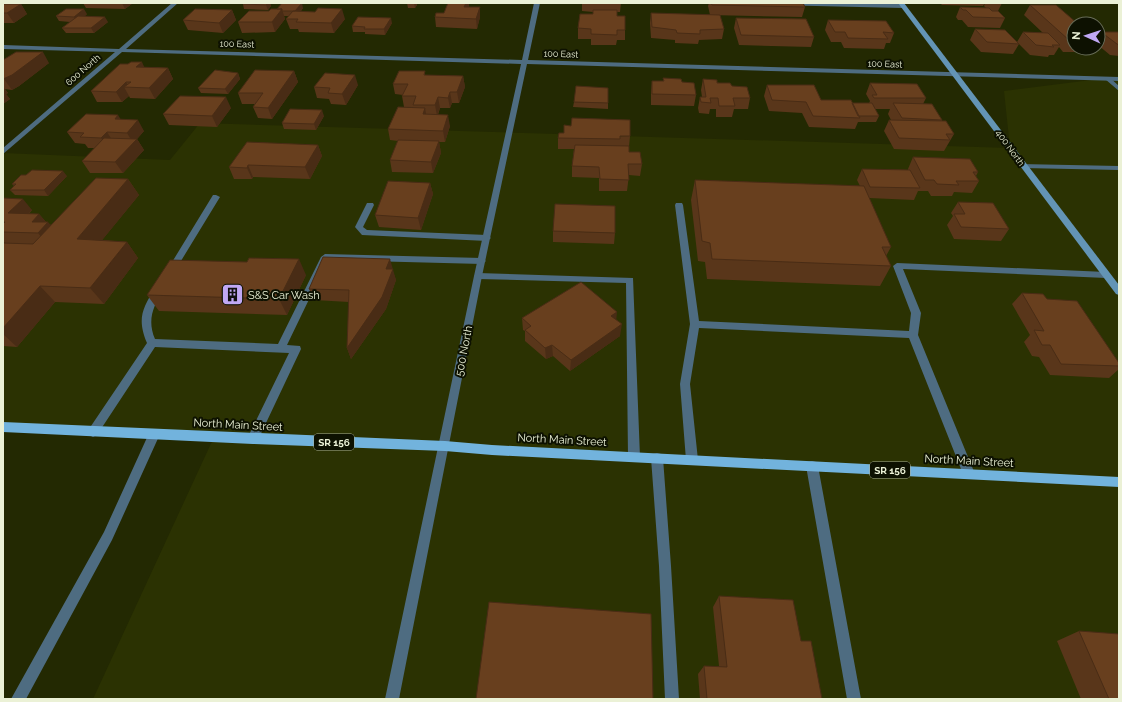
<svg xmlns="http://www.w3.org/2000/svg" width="1122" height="702" viewBox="0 0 1122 702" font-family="Raleway,sans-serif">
<rect width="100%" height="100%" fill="#232902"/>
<path fill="#2b3202" d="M1107,78L1119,79V699H93L214,437L3,427V153L170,160L200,123L1010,148L1004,91Z"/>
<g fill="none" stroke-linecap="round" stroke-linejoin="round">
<path fill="#4e6c81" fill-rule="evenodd" d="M769,3L903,4L906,6L903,8L772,5Z
M1105,77H1109L1119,86V91L1105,79Z
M1020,164L1119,166V170L1023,168L1019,166Z
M213,195H216L220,197L173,274H167L166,272Z
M367,203H373L374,205L363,227L367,230L487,235L491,238L487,241L362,235L355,227Z
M676,203H682L683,205L699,321L909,331L911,313L893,266L897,263L1106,272L1110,275L1106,278L903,269L921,313L918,335L975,474L973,478L969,479L965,478L963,474L909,338L699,328L690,384L698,460L696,464L692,465L688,464L686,460L680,384L690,324L675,205Z
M325,254L482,258L486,261L482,264L328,260L287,345L300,346L301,349L257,442L253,444L249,442L247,439L289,353L155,347L97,435L93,437L89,435L87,432L89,429L147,343C137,319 142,309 155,288H161L163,290C153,307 147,320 155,339L278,344L321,257Z
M478,273L633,278L640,457L638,461L634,462L630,461L628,457L626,283L478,279L474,276Z
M154,429L158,431L160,434L112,540L26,699H11L104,532L150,431Z
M657,453L661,454L663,458L671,566L679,699H665L659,566L651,458L653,454Z
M812,461L816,462L818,466L861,699H847L806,466L808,462Z"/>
<path fill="#4e6c81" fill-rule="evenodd" d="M172,3H178L126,49L522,60L534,3H540L528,60L1119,77V81L527,64L482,276L399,699H385L474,276L521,64L122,52L3,154V148L115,52L3,49V45L119,49Z"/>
<path fill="#6394b5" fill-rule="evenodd" d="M898,3H904L1119,285V295L1116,294Z"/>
<path fill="#72b3dd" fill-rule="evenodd" d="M3,422L445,441L492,445L1119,477V487L492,455L445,451L253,444L3,432Z"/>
</g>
<path fill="#59361a" d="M83,3H133L125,9L86,8Z
M236,3H270L271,6L268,10L244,9L243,4V3Z
M407,3H417V5L415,8H408Z
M448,3H469V7L480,17L477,29L436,27L435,17L444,13Z
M582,3H621L620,12H617V16L625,30V40H617L616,45H591V39H578V28L593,14V12L582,11Z
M709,3H803L805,7L802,17L710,15L708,6Z
M940,3H985L983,6L942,5Z
M985,3H1002L998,11L1005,18L1000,28L968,27L962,20H958L956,17L960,7L986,8L984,6Z
M3,4H21L27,14L14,23H3Z
M1030,5L1074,24V48H1095L1092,52H1063L1059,47L1054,55H1049L1048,57L1030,55L1017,42L1023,32L1043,33L1024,15Z
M303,8L301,11L345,19L334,33L299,32L298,29H290L286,19L289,16H284L285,19L275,32L242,33L238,22L269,11Z
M232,10L236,20L223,33L188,30L183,20Z
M651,13L724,29L722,39L699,40L698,44L675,43V40L651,38L650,23Z
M87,14L85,16L108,22L94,33H66L62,28L70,22L59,21L56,16Z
M736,18L814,37L811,47L739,45L734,28Z
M828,20L894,33L890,43H886L884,49L844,48L841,42H831L825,30Z
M392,23L385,35L365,34V32H353L352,26Z
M975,29L1019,44L1013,54L981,52L970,40Z
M1101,32H1119V56L1110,55L1098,45V37Z
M3,60L49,63L19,86L12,90L5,89L8,93L6,94L10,99L3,104Z
M144,67L168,68L173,79L155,99L130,98L129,96L122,102H97L91,91Z
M294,71L298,82L272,119L258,118L253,107L255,104H242L238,93Z
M425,71V75L463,76L465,87L459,103H452L450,108H440L438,115L450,126L445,142H439L441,153L433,173L392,172L390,160L398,141L390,140L388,129L413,108V107H404L402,96L403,95L395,94L393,84Z
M238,73L240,79L228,94L201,93L198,88Z
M663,78L682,82L696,95L694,106L651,105V92L652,81H663Z
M703,79L732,86L750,98L748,109H734L732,117H716V109H710L709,114L699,113L698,108L700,97H702L701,90Z
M870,83L926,98L923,104L942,120V121L954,134L944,151L894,149L884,131L889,120H891L888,114L890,109H875L879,116L876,122H858L855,129L809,127L802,113L769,111L764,96L767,85L821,100L852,103H869L870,101L866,94Z
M358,85L346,105L331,104L329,99L317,98L314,87Z
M574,102L608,103V109L573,107Z
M231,108L217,127L169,125L163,114Z
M324,116L316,130L284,129L282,123Z
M121,120L144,131L137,139L144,150L123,173H90L82,161L95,148H88L85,144L75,143L67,132Z
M630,136L629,147V152L642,164L640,176L629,175L627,191H599V178L572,177V166L574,149H558V138Z
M318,145L322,156L310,179L253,177L252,179H234L229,167Z
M913,157L978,172L976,176L979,181L972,193L954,192L952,196H931L928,191H918L914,200L869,198L891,247L886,256L891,266L880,286L707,279L705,262L698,261L691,200L695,180L860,186L857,180L862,169L908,170V169Z
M67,176L48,196L15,195L10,190L14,186L12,184Z
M128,179L139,195L102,240L127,242L138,258L104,304L55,302L17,347L3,346V243H5L3,242V198L32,210L29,214H39L46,222L51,225Z
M430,183L433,194L421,230L379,227L375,215Z
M958,202L1009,229L1001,241L954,239L947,225L953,216L951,213Z
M553,231L615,233L614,244L553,242Z
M392,269L396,280L386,309L351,359L347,348L349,302L314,300L309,289Z
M306,275L287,315L159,311L147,295Z
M1022,293L1047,299L1119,363V369L1109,378L1050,375L1039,357L1032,356L1024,342L1030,335L1012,304Z
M522,318L616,320L620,336L570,371L553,356L546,359L525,341V331L523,330Z
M719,596L801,641L822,699H700L698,674L704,666H719L713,607Z
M1079,631L1119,699H1081L1057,641Z"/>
<path fill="#492c15" d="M122,3H133L125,9Z
M268,3H270L271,6L268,10L266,5Z
M302,3L303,8L297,16L295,11Z
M414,3H417V5L415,8Z
M466,3H469V6L465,17L464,7Z
M21,4L27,14L14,23L7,13Z
M480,7V17L477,29L476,19Z
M84,9L87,14L77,22L74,17Z
M282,9L285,19L275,32L272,22Z
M342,9L345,19L334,33L331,23Z
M232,10L236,20L223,33L219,23Z
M105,17L108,22L94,33L91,28Z
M391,18L392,23L385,35L384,29Z
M43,52L49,63L19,86L12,90L4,79Z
M142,62L147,73L136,67Z
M168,68L173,79L155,99L149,88Z
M294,71L298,82L272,119L268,108Z
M238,73L240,79L228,94L225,89Z
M355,75L358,85L346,105L342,94Z
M463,76L465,87L459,103L457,92Z
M126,82L129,87H124L129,96L122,102L116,92Z
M3,87L8,93L6,94L10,99L3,104Z
M450,92L452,103L450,108L448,98Z
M226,97L231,108L217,127L212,116Z
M438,97L440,108L437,116L435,105Z
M425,108L427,119L423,114Z
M322,110L324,116L316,130L314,124Z
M118,115L125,126L115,119Z
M448,115L450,126L445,142L443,131Z
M138,120L144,131L137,139L144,150L123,173L115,162L133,143L127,133Z
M107,132L114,143L108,149L101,138Z
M439,141L441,153L433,173L431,162Z
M318,145L322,156L310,179L305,167Z
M248,165L253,177L252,179L247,168Z
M63,171L67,176L48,196L44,190Z
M128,179L139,195L90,255L77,239Z
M430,183L433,194L421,230L418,218Z
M23,199L32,210L18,224L8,213Z
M39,214L47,223L48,222L58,233L48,245L38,233L32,222Z
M127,242L138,258L104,304L90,288Z
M299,259L306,275L287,315L279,299Z
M390,259L396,280L386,309L351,359L347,348L386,269Z
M40,286L55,302L17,347L3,334V328Z
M617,312L616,323L611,316Z
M622,324L620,336L570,371L571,360Z
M552,345L553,356L546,359L545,348Z"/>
<path fill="#683f1e" stroke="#492c15" d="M243,3H268L266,5L243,4Z
M282,3H302L295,11H282V9H277Z
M448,3H466L464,7H480L476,19L435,17L436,13H444Z
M711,3H803L805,7L712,5Z
M3,4H21L7,13H3Z
M1030,5H1056L1078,24H1074V41H1070Z
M960,7L989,8L992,11H998L1005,18L973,17L966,10H963Z
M318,8L342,9L331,23L296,22L298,19H286L293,11L315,12Z
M66,9H84L74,17L56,16Z
M195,9L232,10L219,23L183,20Z
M271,9H282L272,22H238L249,11H269Z
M593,10H617V16H625V30H617V35L591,34V29L578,28L580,14H593Z
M651,13L720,15L724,29L700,30V34L677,33L676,30L652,27Z
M78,16L105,17L91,28H62Z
M358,17L391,18L384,29H364L365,27L352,26Z
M736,18L806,19L814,37L741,35Z
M828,20L886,21L894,33L883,32L888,39L848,38L845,32H835Z
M975,29L1005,30L1019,44L987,42Z
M1023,32L1048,33L1060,45H1052L1054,47L1036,45Z
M1101,32H1119V45L1117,44Z
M16,52H43L12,75L3,79V60Z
M131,62H142L136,67L168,68L149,88L124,87L131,82H126L116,92L91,91L120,64H128Z
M215,70L238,73L225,89L198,88Z
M255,70L294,71L268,108L253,107L263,93H238Z
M399,71H425L424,75L463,76L457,92H450L448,98L438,97L435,105H413L416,96H402L408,84H393Z
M325,73L355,75L342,94L328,93L330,88L314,87Z
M663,78L681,79L682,82L694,83L696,95L652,94V81H664Z
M703,79L717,80V83H730L732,86L747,87L750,98H733L735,106H719L718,98H710L711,103L701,102L700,97H706Z
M870,83L917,84L926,98H874L872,95H877Z
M767,85H814L821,100H851L860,118L813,116L806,102L772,100Z
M576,86L608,88V103L574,102Z
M180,96L226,97L212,116L163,114Z
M852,103H872L879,116H858Z
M893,103L932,104L942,120L902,118Z
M398,107L425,108L423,114L448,115L443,131L388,129Z
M290,109L322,110L314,124L282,123Z
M86,114L118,115L115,119L138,120L127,133L107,132L101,138L80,137L84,133L67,132Z
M572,118L630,120V136H620V139L558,138L559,133H564V125L571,126Z
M889,120L946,121L954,134H946L950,140L899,138Z
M104,138L137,139L115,162L82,161Z
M398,140L439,141L431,162L390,160Z
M247,142L318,145L305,167L248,165L247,168L229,167Z
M575,145L629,146V152H640L642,164H628L629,180L600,179L599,167L572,166Z
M913,157L970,159L978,172H973L979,181H956L959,185L937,184L934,180H925Z
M862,169L910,170L920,188L870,187Z
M32,170L63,171L44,190H10L16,184H12L21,175H26Z
M96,178L128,179L77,239L127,242L90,288L40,286L3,328V276L4,275H3V243L33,244Z
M695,180L864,186L891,247H882L891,266L712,259L710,243L702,241Z
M388,181L430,183L418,218L375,215Z
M3,198L23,199L8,213L39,214L32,222H48L38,233L3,232V224L5,222H3Z
M958,202L993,203L1009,229L961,227L954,214H965Z
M555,204L615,206V233L553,231Z
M323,257L390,259L386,269H393L382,297L347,348L349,290L309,289Z
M249,258L299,259L279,299L147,295L170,260L247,262Z
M581,282L617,312L611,316L622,324L571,360L552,345L545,348L525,330L531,326L522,318Z
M1022,293L1043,294L1047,299L1077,301L1119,363V366L1061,364L1050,345H1042L1034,330L1044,331Z
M719,596L793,600L801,641H811L822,699H707L704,666L727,667Z
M489,602L651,614L653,699H476Z
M1079,631L1119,634V699H1109Z"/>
<defs>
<symbol id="building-square" viewBox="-11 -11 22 22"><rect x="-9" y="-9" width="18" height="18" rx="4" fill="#c0a8f4" stroke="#0d1101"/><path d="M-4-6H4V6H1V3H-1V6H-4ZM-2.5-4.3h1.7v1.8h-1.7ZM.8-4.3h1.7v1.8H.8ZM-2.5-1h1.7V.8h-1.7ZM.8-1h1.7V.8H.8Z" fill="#111"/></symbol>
</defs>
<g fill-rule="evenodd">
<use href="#building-square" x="220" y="282" width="25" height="25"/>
</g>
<g text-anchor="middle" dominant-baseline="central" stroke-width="4" stroke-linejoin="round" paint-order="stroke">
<g font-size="9" fill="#ebf1d6" stroke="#0d1101">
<text transform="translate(237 44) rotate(2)">100 East</text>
<text transform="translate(561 54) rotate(2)">100 East</text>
<text transform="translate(885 64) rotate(2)">100 East</text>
<text transform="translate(83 70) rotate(-41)">600 North</text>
<text transform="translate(1010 148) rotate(54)">400 North</text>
</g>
<g fill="#0d1101" stroke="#a8ae96" stroke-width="1">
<rect x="314" y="434" width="40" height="16" rx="3"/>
<rect x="870" y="462" width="40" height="16" rx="3"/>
</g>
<g font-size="10" font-weight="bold" fill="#ebf1d6">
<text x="334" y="442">SR 156</text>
<text x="890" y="470">SR 156</text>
</g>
<g font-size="11" fill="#ebf1d6" stroke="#0d1101" text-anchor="start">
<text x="248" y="295">S&amp;S Car Wash</text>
</g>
<g font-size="11" fill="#ebf1d6" stroke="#0d1101">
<text transform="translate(464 351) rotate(-79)">500 North</text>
<text transform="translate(238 425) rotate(3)">North Main Street</text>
<text transform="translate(562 440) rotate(3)">North Main Street</text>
<text transform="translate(969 461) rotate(3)">North Main Street</text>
</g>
</g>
<rect width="1122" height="702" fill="none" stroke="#ebf1d6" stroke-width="8"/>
<g transform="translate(1086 36) rotate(273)"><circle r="19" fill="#0d1101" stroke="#666b56"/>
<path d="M0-3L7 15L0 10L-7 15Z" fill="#c0a8f4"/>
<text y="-6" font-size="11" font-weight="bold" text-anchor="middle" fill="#ebf1d6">N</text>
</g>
</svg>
